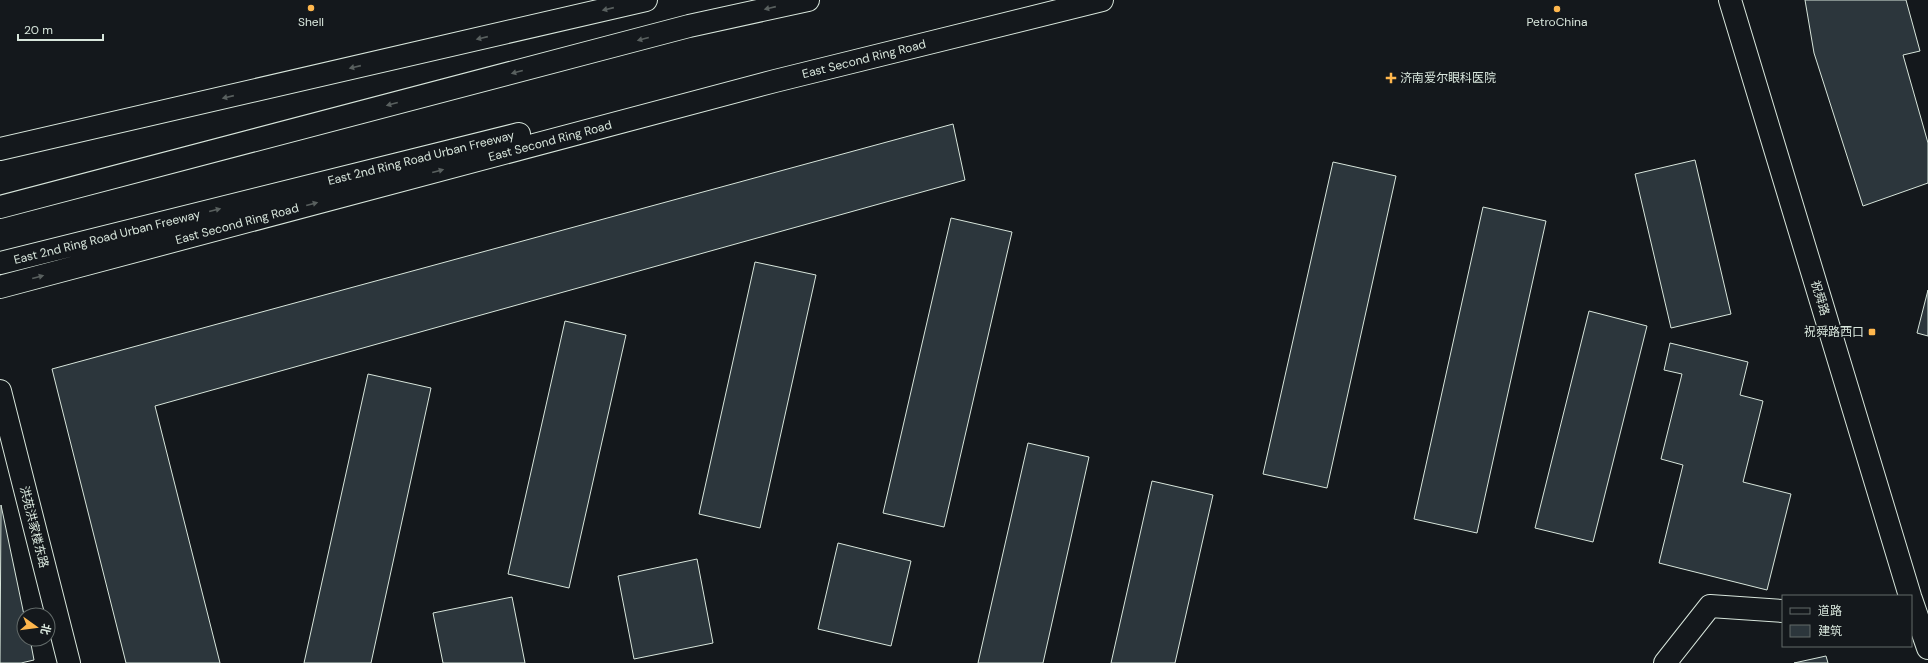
<svg xmlns="http://www.w3.org/2000/svg" width="1928" height="663" viewBox="0 0 1928 663" font-family="'DM Sans','Noto Sans SC',sans-serif">
<rect width="100%" height="100%" fill="#14181c"/>
<path fill="#2c363c" stroke="#d8e6dc" d="M1805,0H1906L1920,51L1903,55L1928,143V183L1863,206L1814,53Z
M953,124L965,180L155,406L220,663H126L52,369Z
M1695,160L1731,314L1671,328L1635,174Z
M1333,162L1396,176L1327,488L1263,474Z
M1483,207L1546,221L1477,533L1414,519Z
M951,218L1012,232L944,527L883,513Z
M755,262L816,275L760,528L699,514Z
M1928,290V336L1917,333Z
M1589,311L1647,326L1593,542L1535,528Z
M565,321L626,335L569,588L508,574Z
M1670,343L1748,362L1740,395L1763,401L1743,482L1791,494L1767,590L1659,563L1683,465L1661,459L1682,374L1664,370Z
M368,374L431,388L371,663H304Z
M1028,443L1089,457L1043,663H978Z
M1152,481L1213,495L1175,663H1111Z
M1,505L24,615V639H30L34,660L21,663H0Z
M838,543L911,561L891,646L818,629Z
M697,559L713,643L634,659L618,576Z
M512,597L525,663H443L433,613Z
M1826,656L1828,663H1794Z"/>
<g fill="none" stroke-linecap="round" stroke-linejoin="round">
<defs>
<path id="minor" d="M0,391L69,663
M1665,663L1710,606L1783,611"/>
<path id="secondary" d="M1730,0L1910,596
M1911,599L1928,648"/>
<path id="trunk" d="M0,149L646,0
M0,207L689,26L808,0
M0,263L519,134
M0,287L775,81L1102,0"/>
</defs>
<use href="#minor" stroke="#d8e6dc" stroke-width="24"/>
<use href="#secondary" stroke="#d8e6dc" stroke-width="24"/>
<use href="#trunk" stroke="#d8e6dc" stroke-width="24"/>
<use href="#minor" stroke="#14181c" stroke-width="22"/>
<use href="#secondary" stroke="#14181c" stroke-width="22"/>
<use href="#trunk" stroke="#14181c" stroke-width="22"/>
</g>
<defs><path id="oneway-solid" d="M-6-.8H1V-3.2L6.5 0L1 3.2V.8H-6Z"/></defs>
<g fill="#59605f">
<use href="#oneway-solid" transform="translate(770 8) rotate(167)"/>
<use href="#oneway-solid" transform="translate(608 9) rotate(167)"/>
<use href="#oneway-solid" transform="translate(482 38) rotate(167)"/>
<use href="#oneway-solid" transform="translate(643 39) rotate(165)"/>
<use href="#oneway-solid" transform="translate(355 67) rotate(167)"/>
<use href="#oneway-solid" transform="translate(517 72) rotate(165)"/>
<use href="#oneway-solid" transform="translate(228 97) rotate(167)"/>
<use href="#oneway-solid" transform="translate(392 104) rotate(165)"/>
<use href="#oneway-solid" transform="translate(438 171) rotate(-15)"/>
<use href="#oneway-solid" transform="translate(312 204) rotate(-15)"/>
<use href="#oneway-solid" transform="translate(215 210) rotate(-14)"/>
<use href="#oneway-solid" transform="translate(38 277) rotate(-15)"/>
</g>
<g fill="#ffb74d" stroke="#14181c" stroke-width="1.5">
<circle cx="311" cy="8" r="4"/>
<circle cx="1557" cy="9" r="4"/>
<path d="M1389 72h4v4h4v4h-4v4h-4v-4h-4v-4h4z"/>
<rect x="1868" y="328" width="8" height="8" rx="2"/>
</g>
<g text-anchor="middle" dominant-baseline="central" stroke-width="3" stroke-linejoin="round" paint-order="stroke">
<g font-size="12" fill="#d8e6dc" stroke="#14181c">
<text x="311" y="22">Shell</text>
<text x="1557" y="22">PetroChina</text>
<text x="1400" y="78" text-anchor="start">济南爱尔眼科医院</text>
<text x="1864" y="332" text-anchor="end">祝舜路西口</text>
</g>
<g font-size="12" fill="#d8e6dc" stroke="#14181c">
<text transform="translate(864 59) rotate(-14)">East Second Ring Road</text>
<text transform="translate(550 141) rotate(-15)">East Second Ring Road</text>
<text transform="translate(421 158) rotate(-14)">East 2nd Ring Road Urban Freeway</text>
<text transform="translate(237 224) rotate(-15)">East Second Ring Road</text>
<text transform="translate(107 237) rotate(-14)">East 2nd Ring Road Urban Freeway</text>
<text transform="translate(1820 298) rotate(73)">祝舜路</text>
<text transform="translate(34 527) rotate(76)">洪苑洪家楼东路</text>
</g>
</g>
<rect x="1782" y="595" width="130" height="52" fill="#14181c" stroke="#626a69"/>
<rect x="1790" y="608" width="20" height="6" fill="#14181c" stroke="#626a69"/>
<text x="1818" y="615" font-size="12" fill="#d8e6dc">道路</text>
<rect x="1790" y="625" width="20" height="12" fill="#2c363c" stroke="#626a69"/>
<text x="1818" y="635" font-size="12" fill="#d8e6dc">建筑</text>
<g transform="translate(36 627) rotate(104)"><circle r="19" fill="#14181c" stroke="#626a69"/>
<path d="M0-3L7 15L0 10L-7 15Z" fill="#ffb74d"/>
<text y="-6" font-size="11" font-weight="bold" text-anchor="middle" fill="#d8e6dc">北</text>
</g>
<path d="M18 34v6h85v-6" fill="none" stroke="#d8e6dc" stroke-width="2"/>
<text x="24" y="34" font-size="12" fill="#d8e6dc" stroke="#14181c" stroke-width="3" paint-order="stroke">20 m</text>
</svg>
